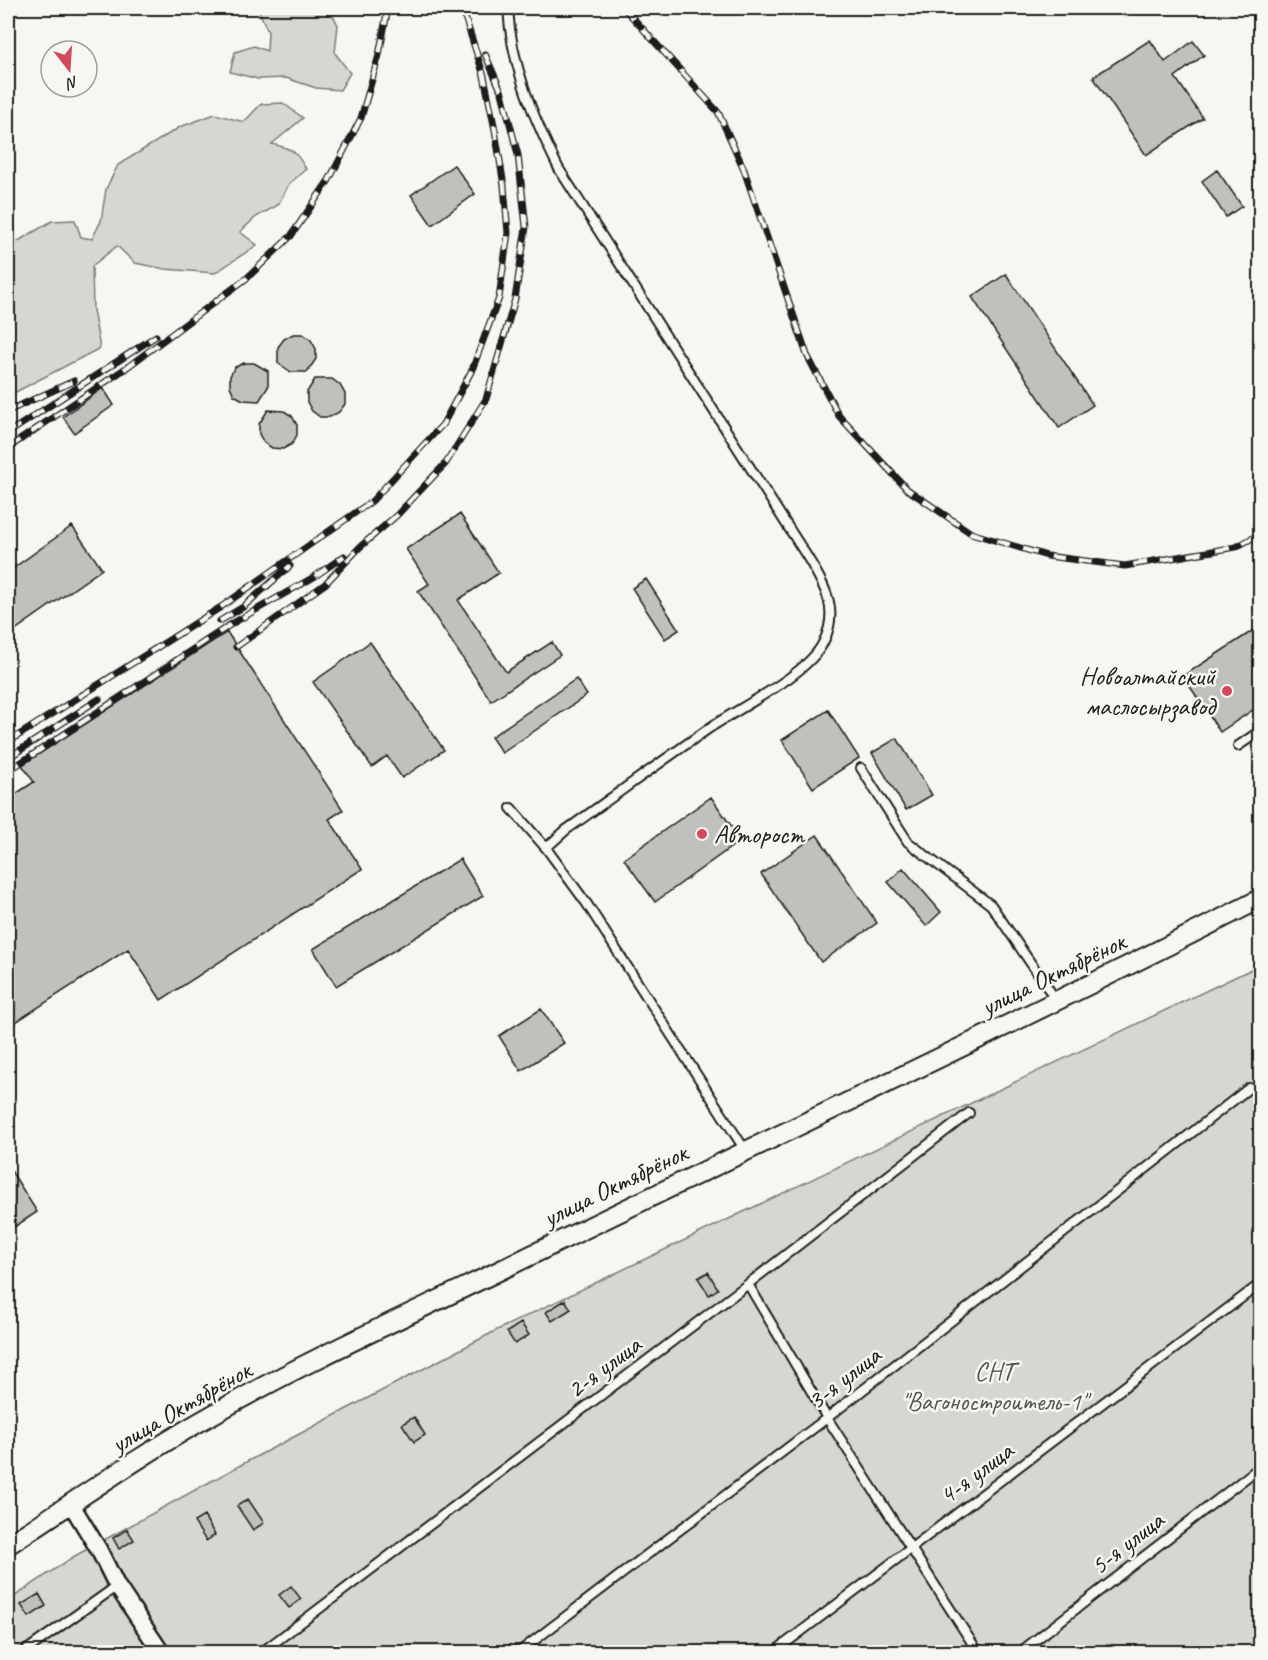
<svg xmlns="http://www.w3.org/2000/svg" width="1268" height="1660" viewBox="0 0 1268 1660" font-family="Caveat,sans-serif">
<rect width="100%" height="100%" fill="#f6f6f2"/>
<filter id="ink" filterUnits="userSpaceOnUse"><feTurbulence type="fractalNoise" baseFrequency=".0167" numOctaves="2"/><feDisplacementMap in="SourceGraphic" scale="12" xChannelSelector="R" yChannelSelector="G"/><feConvolveMatrix kernelMatrix="1 2 1 2 8 2 1 2 1" color-interpolation-filters="sRGB"/></filter>
<g filter="url(#ink)">
<path fill="#d6d6d2" stroke="#797977" stroke-width="1.5" d="M271,8H329L338,25L335,53L350,73L340,90L316,88L286,78L258,79L230,72L235,52L254,46L267,51L268,32L259,11Z
M283,103L303,118L272,144C293,149 295,150 306,169L289,184L278,205L256,217L240,232L257,245L215,273L165,269L135,263L117,246L92,266L93,310L100,348L8,396V247L52,221L75,220L81,237L92,239L101,221L106,189L118,165L180,127L215,114L244,122L261,104Z
M1260,965V1652H8V1601L73,1557L248,1461L501,1328Z"/>
<path fill="#c0c0bd" stroke="#1c1c1c" stroke-width="1.5" d="M1150,40L1165,62L1193,41L1204,55L1175,77L1203,118L1146,155L1093,77Z
M454,165L475,194L432,225L411,195Z
M1217,170L1242,206L1226,217L1202,181Z
M1006,274L1093,405L1059,428L972,297Z
M293,334H303L311,340L316,349V359L307,372H291L278,363V347L284,339Z
M244,363H254L268,371V387L259,401L243,400L234,395L230,386V376L235,367Z
M315,379H332L340,385L345,394V404L339,412L330,417H320L312,411L307,402V392Z
M103,388L114,405L74,433L63,417Z
M268,410L284,411L292,416L297,425V435L292,444L283,449L272,448L264,443L259,434V424Z
M460,514L499,573L458,600L506,672L552,642L560,655L491,701L418,591L429,584L406,549Z
M72,526L102,569L8,635V572Z
M646,579L679,630L665,639L632,588Z
M1260,626V705L1220,732L1183,676Z
M227,632L343,810L329,819L362,869L161,1000L128,949L8,1027V799L34,782L22,765Z
M370,642L444,750L402,778L387,756L372,767L313,682Z
M576,679L587,695L502,753L491,737Z
M828,710L859,758L813,788L782,740Z
M897,738L932,795L906,810L872,753Z
M711,797L741,840L655,902L624,859Z
M817,835L877,923L821,962L761,874Z
M460,859L483,896L336,986L313,949Z
M903,868L941,912L926,926L888,882Z
M541,1009L564,1043L521,1071L499,1036Z
M8,1166L37,1212L8,1231Z
M708,1272L718,1289L709,1295L698,1278Z
M565,1300L571,1309L552,1321L546,1312Z
M521,1323L529,1335L515,1344L507,1332Z
M414,1417L425,1435L414,1442L402,1424Z
M248,1499L264,1523L253,1530L237,1506Z
M204,1516L215,1535L206,1541L194,1522Z
M127,1529L134,1540L119,1549L113,1538Z
M291,1586L301,1599L289,1608L279,1595Z
M39,1594L46,1606L29,1617L21,1605Z"/>
<g fill="none" stroke-linecap="round" stroke-linejoin="round">
<defs>
<path id="service" d="M508,8C511,65 534,119 559,169L808,558C825,587 840,610 823,643C808,674 741,707 711,727C662,761 614,796 566,830L546,848L587,904L745,1150
M1238,746L1260,731
M861,768L908,842L991,905L1056,1000
M511,808L546,848
M748,1284L827,1418L978,1652
M24,1652L117,1586
M262,1652L748,1284L969,1113
M519,1652L827,1418L1249,1088
M774,1652L1260,1284
M1020,1652L1260,1467
M1259,1652L1260,1651"/>
<path id="minor" d="M71,1504L99,1550L117,1586L161,1652"/>
<path id="tertiary" d="M8,1545C77,1500 145,1452 217,1412C312,1358 411,1314 509,1266C759,1143 1012,1026 1260,899"/>
</defs>
<use href="#service" stroke="#1c1c1c" stroke-width="12"/>
<use href="#minor" stroke="#1c1c1c" stroke-width="20"/>
<use href="#tertiary" stroke="#1c1c1c" stroke-width="22"/>
<use href="#service" stroke="#f6f6f2" stroke-width="8"/>
<use href="#minor" stroke="#f6f6f2" stroke-width="15"/>
<use href="#tertiary" stroke="#f6f6f2" stroke-width="18"/>
<defs>
<path id="rail" d="M624,8L718,112L743,167L807,355L839,416L907,489L971,533L1047,556L1125,566L1236,547L1260,534
M8,411L74,381
M8,433L156,336
M8,448L126,368L247,278L291,236L329,180L361,118L379,55L388,8
M220,621L243,607L290,566
M236,647L325,584L360,547L397,515L446,463L486,399L515,299L526,227L518,155L502,93L485,54
M8,742L221,607L372,501L443,424L472,370L499,298L508,233L504,186L495,130L484,76L462,8
M8,758L99,699
M8,771L233,623L314,577L344,556"/>
</defs>
<use href="#rail" stroke="#1c1c1c" stroke-width="7"/>
<use href="#rail" stroke="#f6f6f2" stroke-width="4.5" stroke-dasharray="14" stroke-linecap="butt"/>
</g>
</g>
<g fill="#d1495b" stroke="#f6f6f2" stroke-width="2">
<circle cx="1227" cy="691" r="6"/>
<circle cx="702" cy="834" r="6"/>
</g>
<g text-anchor="middle" dominant-baseline="central" stroke-width="5" stroke-linejoin="round" paint-order="stroke">
<g font-size="26" fill="#1c1c1c" stroke="#f6f6f2" text-anchor="end">
<text x="1215" y="676">Новоалтайский<tspan x="1215" dy="30">маслосырзавод</tspan></text>
<text x="714" y="834" text-anchor="start">Авторост</text>
</g>
<g font-size="26" fill="#1c1c1c" stroke="#f6f6f2">
<text transform="translate(1053 974) rotate(-26)">улица Октябрёнок</text>
<text transform="translate(615 1185) rotate(-26)">улица Октябрёнок</text>
<text transform="translate(604 1367) rotate(-37)">2-я улица</text>
<text transform="translate(844 1378) rotate(-38)">3-я улица</text>
<text transform="translate(181 1407) rotate(-30)">улица Октябрёнок</text>
<text transform="translate(976 1473) rotate(-37)">4-я улица</text>
<text transform="translate(1127 1543) rotate(-38)">5-я улица</text>
</g>
<g font-size="26" fill="#545453" stroke="#f6f6f2">
<text x="994" y="1371">СНТ<tspan x="994" dy="30">"Вагоностроитель-1"</tspan></text>
</g>
</g>
<rect width="1268" height="1660" fill="none" stroke="#f6f6f2" stroke-width="30"/>
<rect x="15" y="15" width="1238" height="1630" fill="none" stroke="#1c1c1c" stroke-width="2" filter="url(#ink)"/>
<g transform="translate(69 69) rotate(163)"><circle r="28" fill="#f6f6f2" stroke="#9f9f9c" stroke-width="1.5"/>
<path d="M0-4.5L10 22L0 15L-10 22Z" fill="#d1495b"/>
<text y="-9" font-size="16" font-weight="bold" text-anchor="middle" fill="#1c1c1c">N</text>
</g>
</svg>
